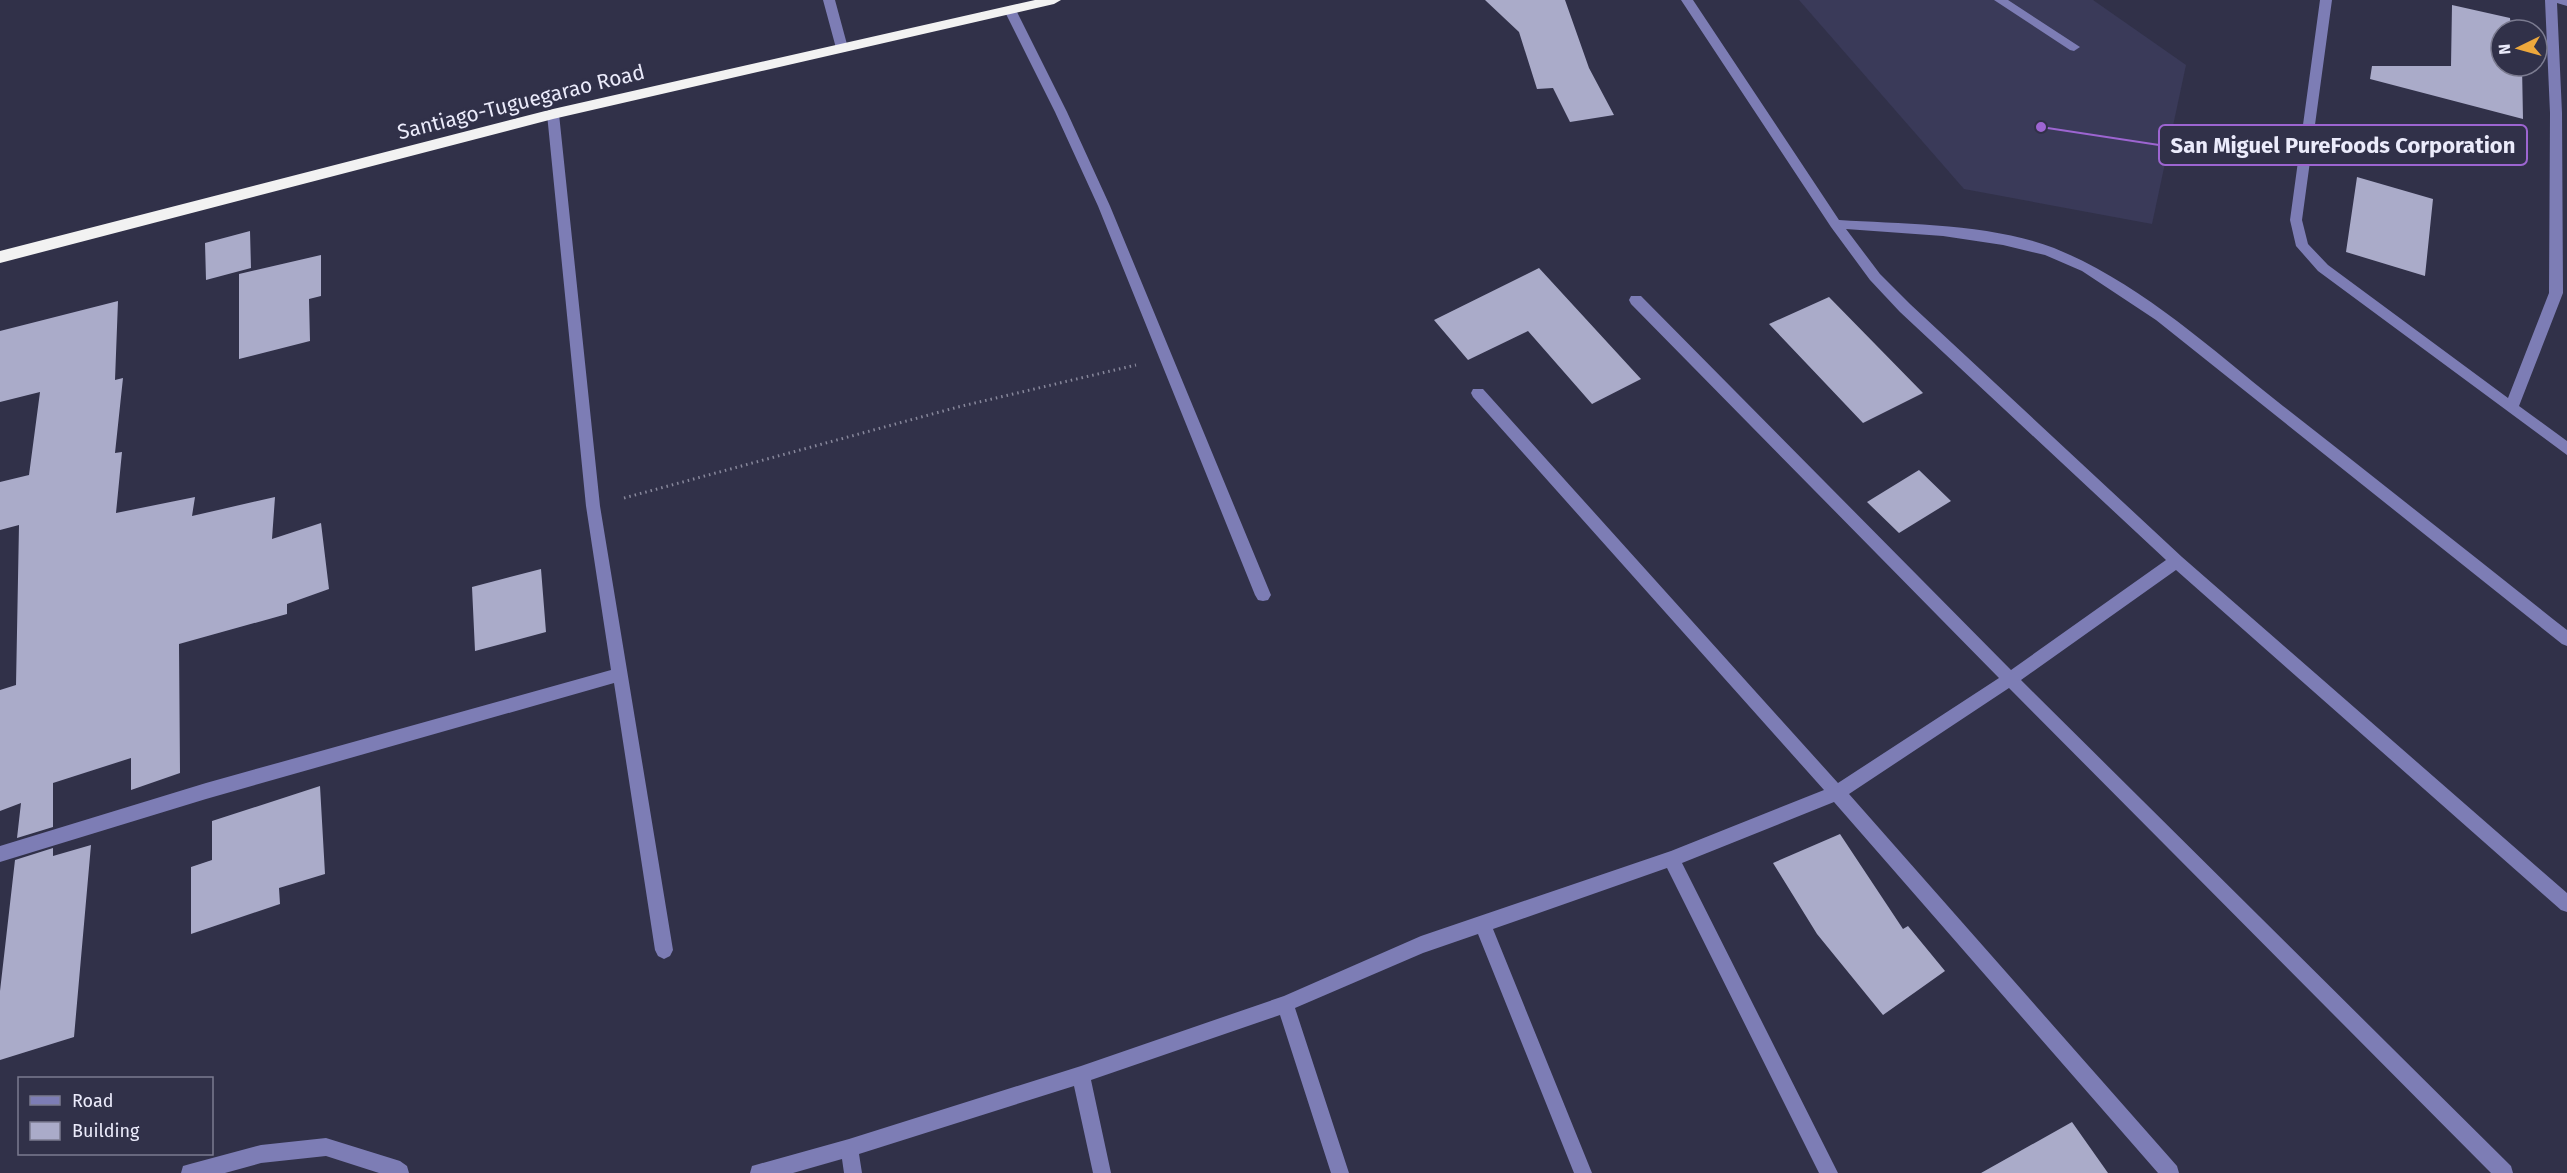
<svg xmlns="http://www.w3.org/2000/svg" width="2567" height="1173" viewBox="0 0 2567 1173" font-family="'Fira Sans',sans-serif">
<rect width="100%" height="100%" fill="#313149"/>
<path fill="#3a3a59" d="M1799,0H2093L2186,65L2152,224L1964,189Z"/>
<path fill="#aaabc9" d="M1485,0H1565L1589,68L1614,115L1570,122L1553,88L1537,89L1519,32Z
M2452,5L2510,18L2511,30H2501V66H2522L2523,119L2370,79L2372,66H2451Z
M2357,177L2433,199L2425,276L2346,252Z
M250,231L251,268L206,280L205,243Z
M321,255V296L309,299L310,341L239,359V274Z
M1539,268L1641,379L1592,404L1528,331L1468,360L1434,320Z
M1829,297L1923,393L1863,423L1769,324Z
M118,301L115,380L123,378L115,453L122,452L116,513L195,497L192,516L275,497L272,539L321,523L329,589L287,604V614L179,644L180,773L131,790V758L53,783V827L17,838L21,803L0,811V690L16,685L19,525L0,530V482L29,475L40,392L0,402V331Z
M1919,470L1951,501L1899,533L1867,502Z
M541,569L546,632L475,651L472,587Z
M320,786L325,874L279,888L280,904L191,934V867L212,860V821Z
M1840,834L1903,929L1908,926L1945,971L1883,1015L1817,934L1773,863Z
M91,845L74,1037L0,1060V991L15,860L53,848V856Z
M2072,1122L2108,1173H1981Z"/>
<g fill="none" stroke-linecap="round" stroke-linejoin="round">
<path stroke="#88889c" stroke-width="3" stroke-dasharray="1.5 4" stroke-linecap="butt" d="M624,498L958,407L1136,365"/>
<path fill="#7d7db5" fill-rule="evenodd" d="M823,0H835L848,48L846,51L842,52L836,48Z
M1681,0H1693L1839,220C1904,224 1993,224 2054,248C2138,282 2208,346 2278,402C2375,478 2471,554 2567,630V646L2562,644L2156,320L2082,271L2045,255L2003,245L1943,236L1846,229L1880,274L1910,304L2182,557L2567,893V912L2561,910L2176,570L2021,680L2511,1166L2513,1173H2491L2009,688L1849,794L2177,1166L2179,1173H2158L1834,802L1682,863L1838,1173H1819L1667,868L1493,929L1592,1173H1574L1478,934L1423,953L1295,1008L1349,1173H1331L1280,1015L1091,1080L1111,1173H1093L1074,1086L859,1154L862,1173H844L842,1159L793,1173H750L752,1166L759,1164L849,1139L1081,1066L1284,996L1421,936L1671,851L1824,790L1473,397L1471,393L1473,389H1483L1838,783L1999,678L1631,304L1629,300L1631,296H1641L2011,670L2166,560L1900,312L1870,280L1831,227Z
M1994,0H2008L2080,47L2074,51L2070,50Z
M2320,0H2332L2302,220L2308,244L2328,265L2508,398L2549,293L2550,113L2545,0H2567V6L2557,3L2562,113L2563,293L2519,406L2567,441V455L2318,271L2296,246L2290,220Z
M1010,6L1016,10L1067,112L1110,206L1271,595L1268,600L1263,601L1258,600L1255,595L1098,206L1055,112L1004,10Z
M553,110L559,114L600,506L673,950L670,956L664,959L658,956L655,950L614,683L206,799L0,862V846L206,783L611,670L586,506L547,114Z
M326,1138L400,1161L407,1166L409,1173H379L326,1156L261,1163L225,1173H181L183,1166L190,1164L261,1145Z"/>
<path fill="#f2f2f2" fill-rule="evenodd" d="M1035,0H1061L1054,4L553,119L0,263V251L553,109Z"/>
</g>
<g text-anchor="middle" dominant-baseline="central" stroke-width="6" stroke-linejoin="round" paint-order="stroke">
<g font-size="21" fill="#ebebfb" stroke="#313149">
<text transform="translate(521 102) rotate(-14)">Santiago-Tuguegarao Road</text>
</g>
</g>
<path fill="none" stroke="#9d65d1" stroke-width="2" d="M2041 127L2159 145"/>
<circle fill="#9d65d1" stroke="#313149" stroke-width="2" cx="2041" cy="127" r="6"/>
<rect fill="#313149" stroke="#9d65d1" stroke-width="2" x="2159" y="125" width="368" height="40" rx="6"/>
<g font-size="22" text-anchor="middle" font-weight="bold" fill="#ebebfb">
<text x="2343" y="153">San Miguel PureFoods Corporation</text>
</g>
<rect x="18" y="1077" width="195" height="78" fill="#313149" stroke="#7b7b90" stroke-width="1.5"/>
<rect x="30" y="1096" width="30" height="9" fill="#7d7db5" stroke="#7b7b90" stroke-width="1.5"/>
<text x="72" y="1107" font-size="18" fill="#ebebfb">Road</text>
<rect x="30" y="1122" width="30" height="18" fill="#aaabc9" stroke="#7b7b90" stroke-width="1.5"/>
<text x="72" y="1137" font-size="18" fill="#ebebfb">Building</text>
<g transform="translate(2519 48) rotate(265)"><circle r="28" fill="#313149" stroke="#7b7b90" stroke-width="1.5"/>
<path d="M0-4.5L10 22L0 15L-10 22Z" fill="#eea83c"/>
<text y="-9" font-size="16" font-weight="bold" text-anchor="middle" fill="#ebebfb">N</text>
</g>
</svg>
